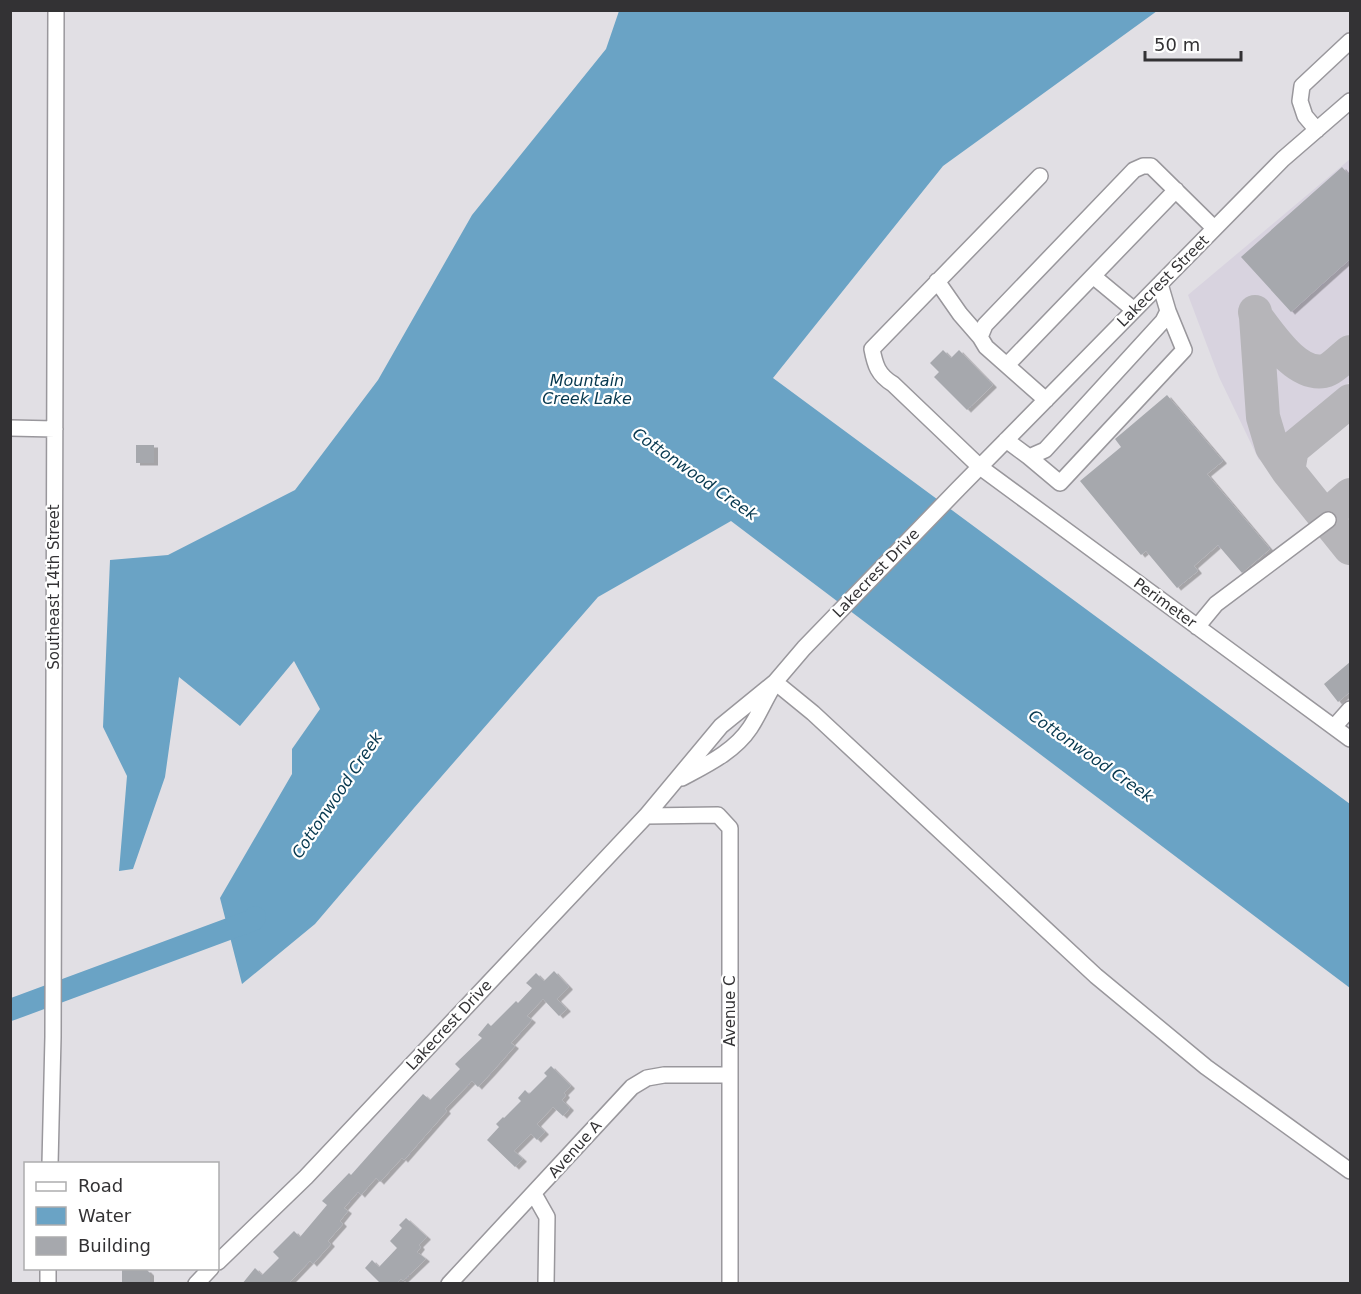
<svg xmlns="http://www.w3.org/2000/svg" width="1361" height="1294" viewBox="0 0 1361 1294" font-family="'DejaVu Sans',sans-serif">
<defs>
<filter id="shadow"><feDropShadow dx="4" dy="2.5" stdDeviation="0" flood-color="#0004"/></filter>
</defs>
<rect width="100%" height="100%" fill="#e1dfe4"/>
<path fill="#d8d3df" d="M1350,159V382L1259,460L1219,377L1188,295Z"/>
<path fill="#6aa3c5" d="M619,11H1157L943,166L773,378L1350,804V988L731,521L598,597L414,808L315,924L242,984L220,898L292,774V749L320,709L294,661L240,726L179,677L165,777L133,869L119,871L127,776L103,727L110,560L168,555L295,490L378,380L472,215L606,49Z"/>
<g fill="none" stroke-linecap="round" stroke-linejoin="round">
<path stroke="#6aa3c5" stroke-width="22" d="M10,1010L253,920L255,917"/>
<path stroke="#b6b5b9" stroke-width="34" d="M1255,312L1256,317C1271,336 1296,376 1324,371C1333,369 1343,357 1350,352
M1256,317L1263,417L1272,447L1288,471
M1350,401L1292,449L1288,471L1350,548
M1325,517L1350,495"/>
</g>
<path fill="#a6a8ad" filter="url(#shadow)" d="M1342,167L1350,176V259L1291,312L1241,257Z
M943,350L951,358L959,350L993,385L967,410L934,377L939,372L930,363Z
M1167,395L1223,461L1207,474L1270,549L1242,573L1218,545L1194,566L1198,571L1177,588L1146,551L1141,555L1080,481L1121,447L1115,439Z
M136,445H154V463H136Z
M1350,662V692L1338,702L1324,684Z
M554,971L569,987L557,999L567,1009L559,1016L543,999L527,1016L532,1020L511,1043L515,1046L492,1072L478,1087L472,1081L445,1109L447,1111L404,1160L402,1158L380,1182L376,1178L361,1195L358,1192L344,1208L348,1211L340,1221L343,1224L328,1241L331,1244L313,1264L310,1261L288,1284H242L255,1268L262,1275L279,1258L273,1252L294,1231L300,1237L327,1205L322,1201L349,1173L351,1175L423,1094L430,1100L460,1069L455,1064L482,1038L478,1035L488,1023L491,1026L516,1001L518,1003L532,988L526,983L536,973L544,981Z
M551,1066L571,1086L564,1093L566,1095L562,1100L570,1108L563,1116L553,1107L537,1124L545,1132L537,1140L531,1134L514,1151L523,1159L515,1167L487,1140L499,1127L496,1124L503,1117L504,1118L521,1101L518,1098L525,1090L529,1094L547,1076L544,1073Z
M406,1218L427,1237L419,1245L421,1247L417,1252L426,1259L403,1281L401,1279L396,1284H381L365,1268L372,1260L379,1267L397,1248L390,1241L402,1228L399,1225Z
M122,1270H147L150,1273V1284H122Z"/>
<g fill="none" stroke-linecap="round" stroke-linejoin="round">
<defs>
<path id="minor" d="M1317,130L1305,116L1300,101L1302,86L1350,41
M1040,176L872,349C875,365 878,375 893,384L980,467L1350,739
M1093,276L1134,310
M937,281L960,314L980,337
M1007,365L1176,190
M1046,400L986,347L980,337L985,325L1134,170L1143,166H1151L1214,228
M10,428L55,429
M1006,440L1029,457L1045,450L1163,321L1168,311L1160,284
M1029,457L1060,483L1184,350L1168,311
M1197,627L1216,604L1328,520
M775,682L813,713L1096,976L1206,1067L1350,1171
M1334,727L1350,709
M682,778C706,765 734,752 750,728C758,716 764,702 771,690
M646,816L718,815L730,828V1284
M50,1164L53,1037L56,10
M534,1194L547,1217L546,1284
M218,1262L306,1177L646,816L721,726L775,682L804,648L958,489L1283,159L1350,101
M48,1284V1268
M196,1284L211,1268
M449,1284L632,1087L647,1078L664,1075H730"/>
</defs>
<use href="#minor" stroke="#99979c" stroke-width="18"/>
<use href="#minor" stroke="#fff" stroke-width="15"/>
</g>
<g text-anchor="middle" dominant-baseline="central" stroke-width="4.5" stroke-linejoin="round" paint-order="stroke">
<g font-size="15" fill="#333234" stroke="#fff">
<text transform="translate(1163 281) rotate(-45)">Lakecrest Street</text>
<text transform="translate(876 573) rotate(-46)">Lakecrest Drive</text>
<text transform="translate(54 587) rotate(-90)">Southeast 14th Street</text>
<text transform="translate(1165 603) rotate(36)">Perimeter</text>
<text transform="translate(730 1011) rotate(-90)">Avenue C</text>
<text transform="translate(449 1025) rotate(-47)">Lakecrest Drive</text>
<text transform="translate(575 1149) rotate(-48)">Avenue A</text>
</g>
<g font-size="16" font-style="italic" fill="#06384f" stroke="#fff">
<text x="587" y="380">Mountain<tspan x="587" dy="18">Creek Lake</tspan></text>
<text transform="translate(695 474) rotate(35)">Cottonwood Creek</text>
<text transform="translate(1091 756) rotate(35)">Cottonwood Creek</text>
<text transform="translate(337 795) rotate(-56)">Cottonwood Creek</text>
</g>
</g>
<rect width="1361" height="1294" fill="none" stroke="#333234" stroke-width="24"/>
<rect x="24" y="1162" width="195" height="108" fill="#ffffff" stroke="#adadae" stroke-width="1.5"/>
<rect x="36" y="1182" width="30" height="9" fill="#ffffff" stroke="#adadae" stroke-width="1.5"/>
<text x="78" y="1192" font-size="18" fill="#333234">Road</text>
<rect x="36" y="1207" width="30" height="18" fill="#6aa3c5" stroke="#adadae" stroke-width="1.5"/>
<text x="78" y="1222" font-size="18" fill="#333234">Water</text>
<rect x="36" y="1237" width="30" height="18" fill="#a6a8ad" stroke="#adadae" stroke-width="1.5"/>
<text x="78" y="1252" font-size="18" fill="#333234">Building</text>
<path d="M1145 51v9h96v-9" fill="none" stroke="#333234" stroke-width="3"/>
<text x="1154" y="51" font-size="18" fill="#333234" stroke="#ffffff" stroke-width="4.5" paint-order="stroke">50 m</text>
</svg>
